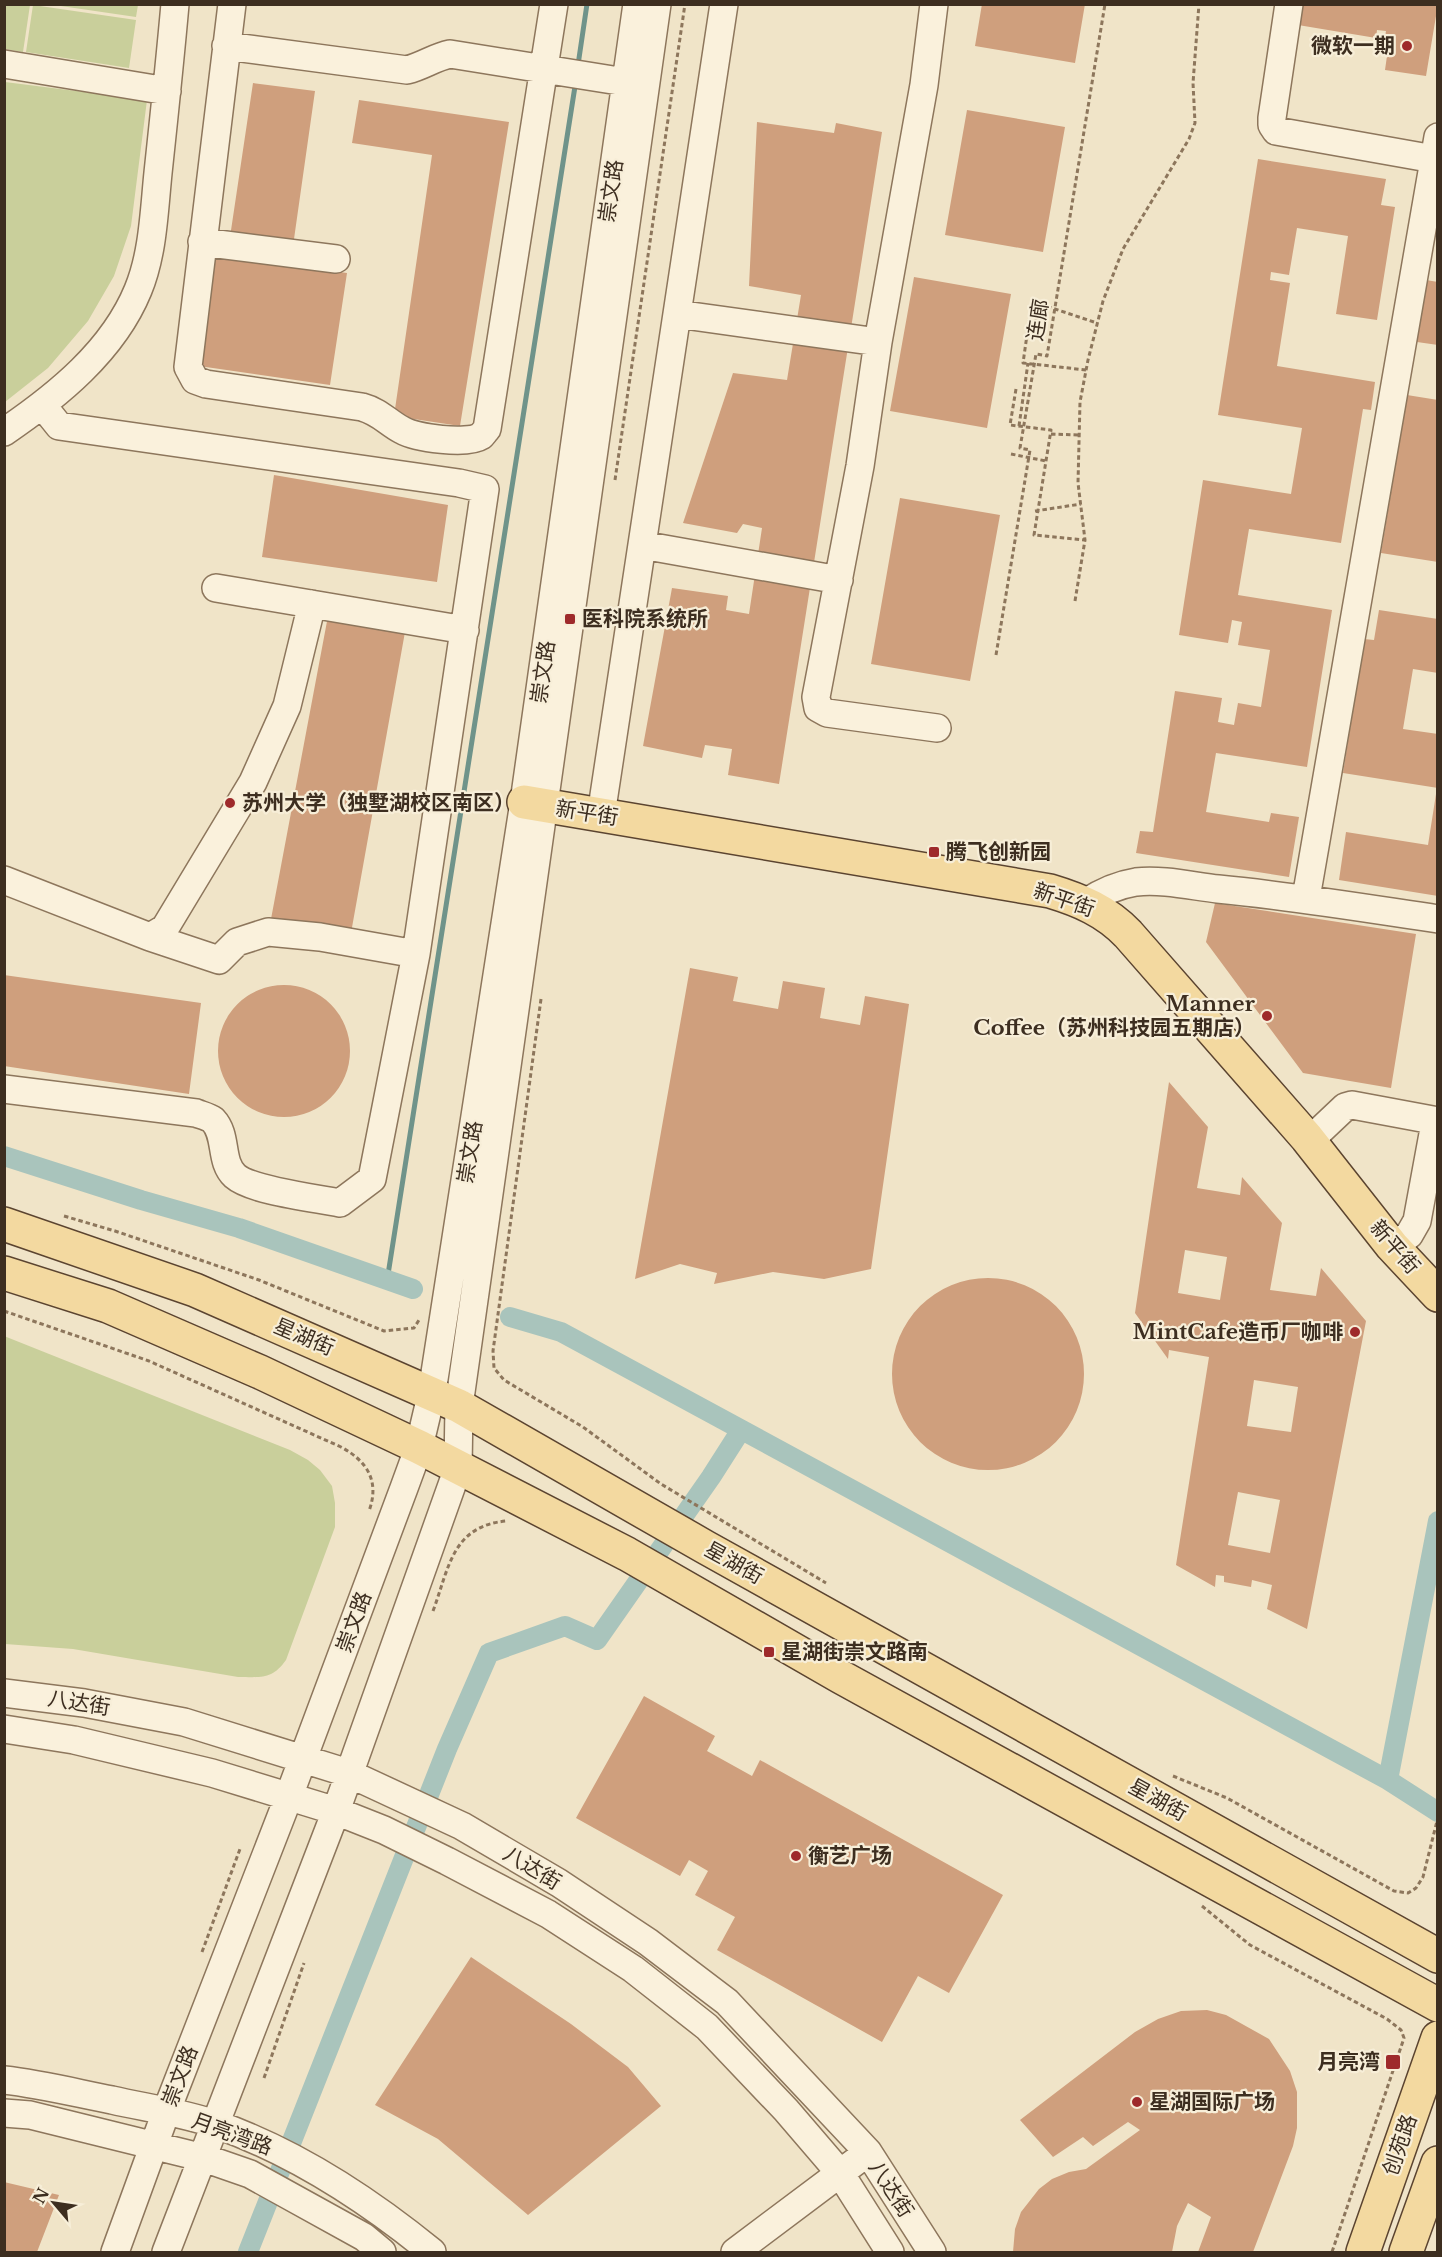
<svg xmlns="http://www.w3.org/2000/svg" width="1442" height="2257" viewBox="0 0 1442 2257" font-family="'Libre Baskerville','Noto Sans SC',serif">
<rect width="100%" height="100%" fill="#f0e4c8"/>
<path fill="#c9cf9b" d="M4,5H30L23,52L5,49Z
M33,5L136,20L129,68L26,52Z
M54,5L138,4V5L136,17Z
M5,82L147,100L131,226L114,276L88,321L48,368L5,402Z
M4,1336L290,1450L308,1460L320,1470L332,1486L335,1503V1527L286,1660C272,1680 261,1677 238,1677L73,1649L5,1644Z"/>
<g fill="none" stroke-linecap="round" stroke-linejoin="round">
<path stroke="#6f938a" stroke-width="5" d="M578,65L587,4
M387,1281L576,80"/>
<path stroke="#a9c4bc" stroke-width="20" d="M4,1156L141,1200L239,1228L413,1289
M510,1317L561,1332L1388,1780L1438,1521
M1388,1780L1438,1812
M248,2252L447,1749L489,1653L565,1626L597,1640L711,1477L741,1430"/>
</g>
<path fill="#cf9f7d" fill-rule="evenodd" d="M982,4H1085L1075,63L975,46Z
M1295,4H1438L1426,76L1385,70L1387,56L1382,55L1386,31L1377,30L1376,38L1292,24Z
M253,83L315,91L293,246L230,237Z
M359,100L509,122L460,426L394,416L432,155L352,143Z
M967,110L1065,127L1043,252L945,235Z
M757,122L834,133L836,123L882,132L779,784L728,775L732,749L705,745L702,758L643,746L672,588L728,596L726,610L749,614L762,528L743,524L737,533L683,523L733,373L787,380L801,295L749,286Z
M1258,159L1386,179L1381,205L1395,207L1377,320L1336,314L1348,236L1297,228L1289,275L1271,272L1270,280L1290,283L1277,366L1375,382L1371,410L1363,409L1341,543L1249,529L1238,595L1332,610L1307,767L1216,753L1206,812L1269,822L1271,813L1299,817L1289,877L1136,853L1140,831L1153,832L1175,691L1222,698L1218,722L1234,725L1238,703L1261,707L1270,650L1238,645L1242,622L1232,620L1228,643L1179,635L1203,480L1291,494L1302,428L1218,415Z
M208,254L347,273L330,385L192,365Z
M914,277L1011,294L987,428L890,411Z
M1420,279L1438,282V345L1410,341Z
M1407,395L1438,400V562L1381,553Z
M274,475L448,505L437,582L262,557Z
M900,498L1000,515L970,681L871,664Z
M1379,610L1438,619V673L1413,669L1403,729L1438,734V788L1343,773L1364,639L1374,640Z
M328,616L405,632L351,933L271,919Z
M1436,794L1438,896L1339,880L1346,832L1428,845Z
M1215,903L1416,934L1391,1088L1303,1073L1206,942Z
M690,968L738,977L733,1001L778,1009L783,981L825,988L820,1018L860,1025L865,996L909,1004L871,1269L824,1279L773,1272L714,1284L717,1273L680,1264L635,1279Z
M4,975L201,1003L189,1094L4,1066Z
M218 1051a66 66 0 1 1 132 0a66 66 0 1 1-132 0Z
M1169,1082L1208,1127L1197,1188L1240,1195L1242,1177L1282,1223L1270,1290L1316,1296L1321,1268L1366,1321L1307,1629L1267,1609L1272,1585L1252,1580L1251,1587L1224,1582V1576L1216,1575L1215,1587L1176,1565L1209,1357L1169,1350L1168,1359L1135,1313ZM1185,1250L1227,1257L1220,1300L1178,1293ZM1254,1380L1298,1387L1291,1432L1247,1426ZM1238,1492L1280,1500L1270,1553L1228,1545Z
M892 1374a96 96 0 1 1 192 0a96 96 0 1 1-192 0Z
M644,1696L715,1736L707,1751L752,1776L760,1760L1003,1895L949,1993L918,1976L882,2042L717,1950L735,1917L695,1895L708,1871L689,1860L680,1876L576,1818Z
M471,1957L571,2024L628,2067L661,2106L528,2215L438,2139L375,2105Z
M1207,2010L1226,2015L1269,2039L1290,2071L1297,2092V2128L1293,2146L1253,2252H1198L1211,2217L1188,2203L1177,2226L1172,2252H1013L1015,2229L1021,2212L1039,2189L1052,2179L1069,2172L1086,2169L1140,2130L1128,2122L1093,2146L1083,2137L1053,2157L1020,2120L1135,2032L1158,2019L1181,2011Z
M4,2182L59,2195L37,2252H4Z"/>
<g fill="none" stroke-linecap="round" stroke-linejoin="round">
<defs>
<path id="minor" d="M232,4L188,367L195,380L206,384L362,407C380,412 387,422 402,430C416,438 467,445 481,436C483,434 485,431 487,429L554,4
M934,4L924,85L878,342L860,466L816,697L818,708L827,713L937,728
M1289,4L1272,118V125L1276,131L1434,159
M226,46L407,70C423,66 435,57 450,54L644,85
M4,64L167,91
M202,242L336,259
M677,314L878,342
M4,432C57,396 113,351 138,290C153,254 154,212 158,173C164,117 170,61 175,4
M642,545L839,580
M216,588L465,630
M601,815L724,4
M4,880L150,937L165,928L253,782L287,706L312,604
M1306,898L1438,137
M1085,903C1100,893 1117,885 1136,882C1162,879 1192,886 1218,889C1292,896 1364,908 1438,919
M150,937L219,960L237,942L268,932L320,937L416,954
M4,1089L196,1113C201,1115 209,1117 213,1120C228,1136 219,1161 235,1176C252,1191 316,1198 340,1203L372,1179L416,954L485,489L459,483L59,426L43,406
M1309,1141L1345,1107L1352,1105L1438,1121
M1392,1246L1409,1235L1417,1221L1433,1134L1438,1123
M4,1693L84,1703L184,1722L348,1773L462,1826L559,1883L648,1942L727,2002L868,2152L932,2252
M4,1729L74,1740L212,1773L336,1811L384,1830L447,1861L548,1914L633,1969L707,2027L786,2110L840,2173L890,2252
M4,2080C41,2084 76,2093 112,2100C147,2108 184,2113 218,2125C297,2153 367,2199 432,2252
M4,2113L30,2115L204,2158L250,2174L364,2237L382,2252
M115,2252L166,2112L289,1796L404,1488L419,1447L432,1392L524,802L637,4
M166,2252L336,1811L458,1468L459,1406L657,4
M735,2252L855,2162"/>
<path id="major" d="M524,802L1050,891C1080,900 1106,911 1128,934L1307,1138L1392,1246L1438,1295
M4,1224L195,1290L459,1406L705,1547L1438,1956
M4,1273L108,1306L260,1372L419,1447L627,1554L841,1677L1438,2005
M1363,2252L1438,2038
M1406,2252L1438,2163"/>
</defs>
<use href="#minor" stroke="#8d765c" stroke-width="30"/>
<use href="#major" stroke="#5b4430" stroke-width="36"/>
<path stroke="#8d765c" stroke-width="3" stroke-dasharray="4.5 3" stroke-linecap="butt" d="M1086,370L1023,363L1029,321L1036,322L1037,303L1094,322
M1016,389L1010,425L1051,430L1034,535L1085,540
M1019,426L1028,363
M1051,434L1079,435
M1011,454L1046,461
M615,480L685,4
M1035,511L1081,504
M1075,601L1085,540L1078,483L1080,402L1088,360L1103,301L1123,249L1189,139L1195,123L1193,83L1199,4
M541,999L493,1351L494,1368L504,1380L583,1427L661,1484L826,1583
M64,1216L115,1231L259,1280L384,1331L414,1328L419,1320
M4,1311L149,1361L341,1447C367,1461 380,1481 369,1511
M433,1611C449,1568 452,1526 506,1521
M1173,1776L1227,1798L1394,1891L1408,1893L1416,1888L1423,1877L1438,1817
M1202,1906L1250,1945L1387,2019L1401,2030L1404,2038L1332,2252
M202,1952L240,1849
M264,2078L304,1963
M1437,2252L1438,2250"/>
<use href="#minor" stroke="#faf1dc" stroke-width="27"/>
<use href="#major" stroke="#f3d9a0" stroke-width="33"/>
<path stroke="#8d765c" stroke-width="3" stroke-dasharray="4.5 3" stroke-linecap="butt" d="M996,655L1030,450L1020,448L1036,354L1047,356L1105,4"/>
</g>
<g fill="#9e2a2b" stroke="#f7eed8" stroke-width="2">
<circle cx="1407" cy="46" r="6"/>
<rect x="564" y="613" width="12" height="12" rx="3"/>
<circle cx="230" cy="803" r="6"/>
<rect x="928" y="846" width="12" height="12" rx="3"/>
<circle cx="1267" cy="1016" r="6"/>
<circle cx="1355" cy="1332" r="6"/>
<rect x="763" y="1646" width="12" height="12" rx="3"/>
<circle cx="796" cy="1856" r="6"/>
<rect x="1385" y="2054" width="16" height="16" rx="3"/>
<circle cx="1137" cy="2102" r="6"/>
</g>
<g text-anchor="middle" dominant-baseline="central" stroke-width="4.5" stroke-linejoin="round" paint-order="stroke">
<g font-size="21" font-weight="bold" fill="#3d2e20" stroke="#f7eed8" text-anchor="start">
<text x="1395" y="46" text-anchor="end">微软一期</text>
<text x="582" y="619">医科院系统所</text>
<text x="242" y="803">苏州大学（独墅湖校区南区）</text>
<text x="946" y="852">腾飞创新园</text>
<text x="1255" y="1004" text-anchor="end">Manner<tspan x="1255" dy="24">Coffee（苏州科技园五期店）</tspan></text>
<text x="1343" y="1332" text-anchor="end">MintCafe造币厂咖啡</text>
<text x="781" y="1652">星湖街崇文路南</text>
<text x="808" y="1856">衡艺广场</text>
<text x="1380" y="2062" text-anchor="end">月亮湾</text>
<text x="1149" y="2102">星湖国际广场</text>
</g>
<g font-size="21" fill="#3d2e20" stroke="#f7eed8">
<text transform="translate(611 191) rotate(-82)">崇文路</text>
<text transform="translate(1038 320) rotate(-81)">连廊</text>
<text transform="translate(543 672) rotate(-82)">崇文路</text>
<text transform="translate(587 813) rotate(9)">新平街</text>
<text transform="translate(1064 900) rotate(19)">新平街</text>
<text transform="translate(470 1152) rotate(-81)">崇文路</text>
<text transform="translate(1395 1247) rotate(49)">新平街</text>
<text transform="translate(304 1337) rotate(23)">星湖街</text>
<text transform="translate(734 1563) rotate(29)">星湖街</text>
<text transform="translate(354 1622) rotate(-70)">崇文路</text>
<text transform="translate(79 1703) rotate(9)">八达街</text>
<text transform="translate(1158 1800) rotate(29)">星湖街</text>
<text transform="translate(532 1868) rotate(31)">八达街</text>
<text transform="translate(180 2076) rotate(-69)">崇文路</text>
<text transform="translate(232 2134) rotate(20)">月亮湾路</text>
<text transform="translate(1400 2145) rotate(-71)">创苑路</text>
<text transform="translate(891 2189) rotate(57)">八达街</text>
</g>
</g>
<rect width="1442" height="2257" fill="none" stroke="#3d2e20" stroke-width="12"/>
<g transform="translate(54 2203) rotate(299)" stroke="#f7eed8" stroke-width="4.5" paint-order="stroke">
<path d="M0-4.5L10 22L0 15L-10 22Z" fill="#3d2e20"/>
<text y="-9" font-size="16" font-weight="bold" text-anchor="middle" fill="#3d2e20">N</text>
</g>
</svg>
